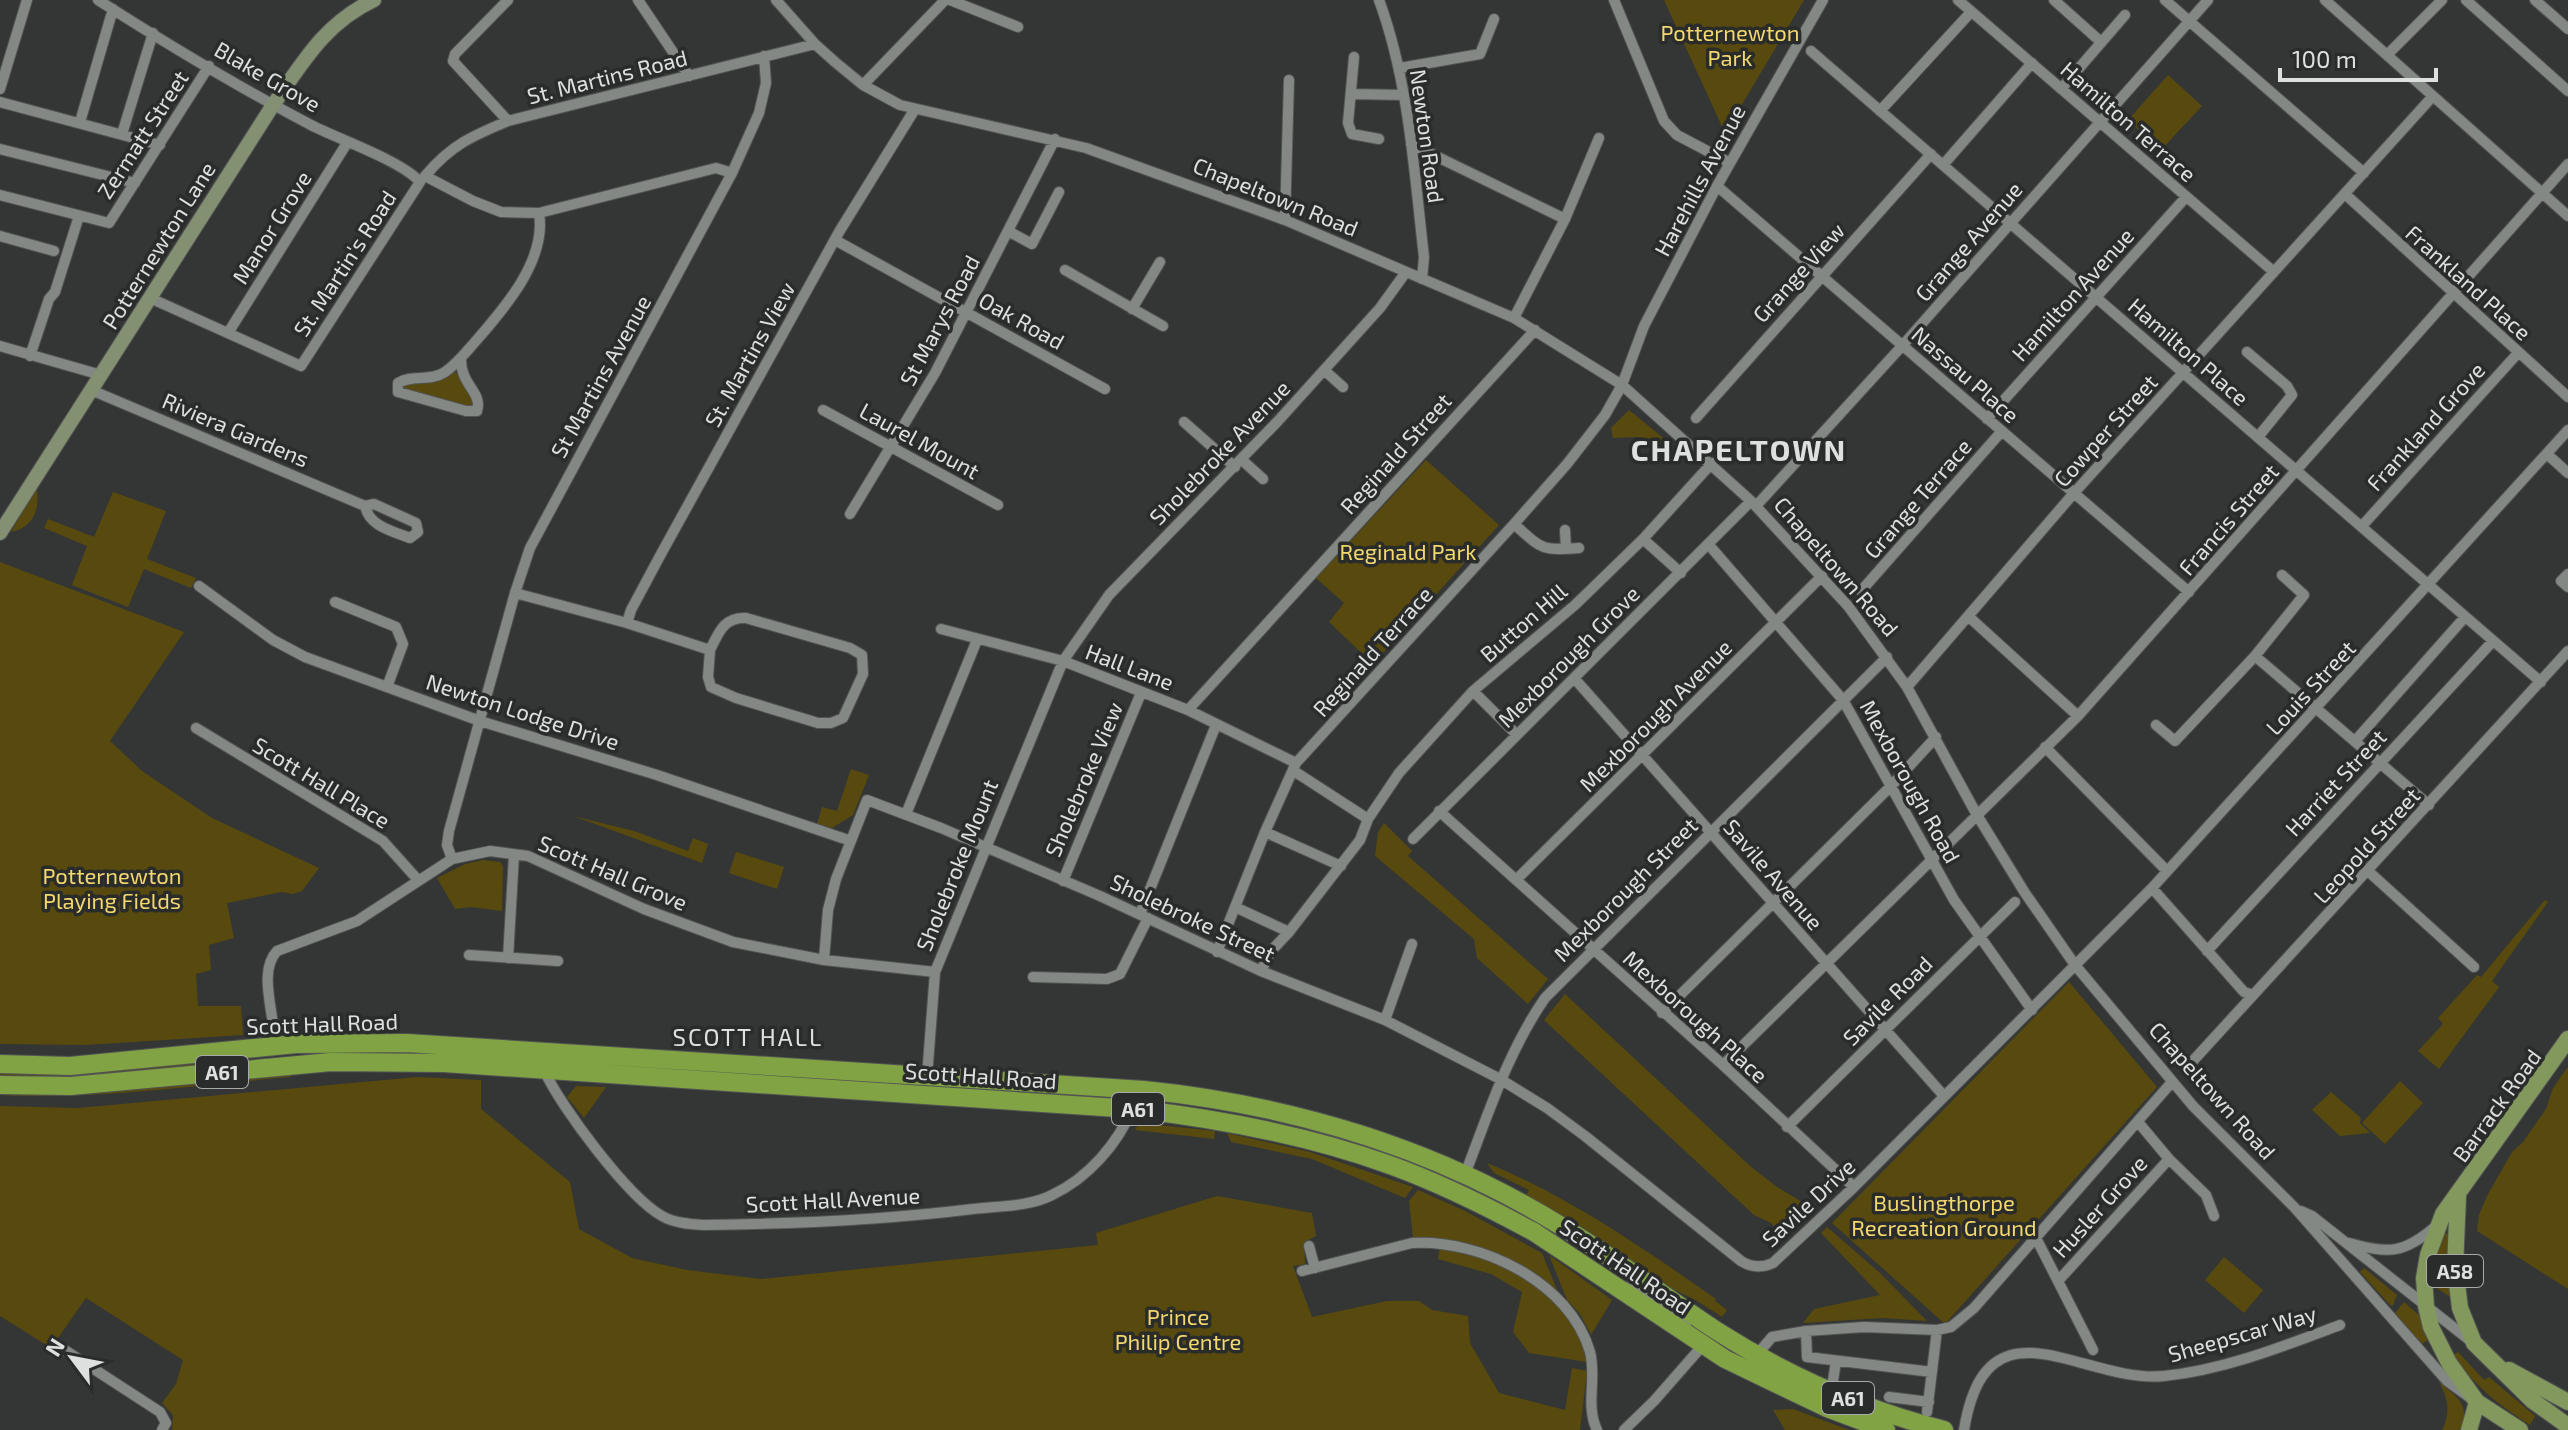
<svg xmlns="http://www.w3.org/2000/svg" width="2568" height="1430" viewBox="0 0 2568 1430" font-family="'Exo 2',sans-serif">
<rect width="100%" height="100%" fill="#333634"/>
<path fill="#584a0e" d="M1664,0H1804L1725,133Z
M2168,75L2202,106L2161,150L2128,120Z
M456,372L473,403L471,408L401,388L404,383Z
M1629,410L1667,441L1657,451L1640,437L1613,438L1611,428Z
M1426,460L1499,525L1373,664L1329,622L1344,603L1316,578Z
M37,490C40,511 32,528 11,532L34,491Z
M113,492L166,511L147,559L196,578L191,588L144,569L128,607L72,585L87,546L44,528L48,519L94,537Z
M0,562L184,632L110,741L142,771L212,818L319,868L302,891L293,894L282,892L227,903L234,938L209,945L211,970L196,974L198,1006H241L243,1035L86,1045L0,1044Z
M851,769L869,775L853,815L832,828L817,824L822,807L837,811Z
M573,816L634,831L688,851L693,838L708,844L702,863Z
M1384,823L1412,851L1408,856L1548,979L1528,1004L1477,958L1474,939L1375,856L1378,832Z
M736,852L784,867L777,889L729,873Z
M483,860L500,862L503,866L502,911L471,907L455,909L437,878L465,864Z
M2545,900L2548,902L2492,981L2499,987L2439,1069L2418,1051L2443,1024L2438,1018L2477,975L2481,977Z
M2069,982L2157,1087L1945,1324L1832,1223Z
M1565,994L1750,1166L1777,1187L1814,1209L1784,1238L1771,1223L1754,1215L1544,1020Z
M212,1061L215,1064L97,1079L0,1077V1071L96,1072Z
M2567,1068H2568V1289L2477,1231L2479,1215L2487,1196L2512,1152L2523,1142L2546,1109L2553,1088Z
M291,1072V1077C194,1085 98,1100 0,1095V1089Z
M417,1077L481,1080V1109L570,1182L579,1229L632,1258L687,1270L761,1279L1098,1245L1096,1233L1217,1196L1312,1213L1316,1236L1304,1242L1305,1264L1293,1266L1312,1317L1387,1301H1419L1432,1310L1468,1316L1470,1343L1499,1393L1565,1410L1572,1368L1587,1371L1580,1430H172L173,1415L162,1403L176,1384L183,1360L86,1298L51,1348L0,1316V1106L78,1108Z
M2400,1081L2423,1103L2385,1144L2362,1123Z
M576,1086L606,1087L584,1118L567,1097Z
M2331,1092L2361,1118L2360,1123L2370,1133L2340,1136L2312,1110Z
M1139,1123L1215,1131L1214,1139L1135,1130Z
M1227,1133L1310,1152L1413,1187L1405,1198L1312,1159L1231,1142Z
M1487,1163C1570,1197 1643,1248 1716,1299L1715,1301L1727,1310L1722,1317L1697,1301L1641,1273L1525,1198L1529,1190L1494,1173Z
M1418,1190L1465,1211L1542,1253L1560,1297C1509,1264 1477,1237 1413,1237L1409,1201Z
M1827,1227L1880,1273L1927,1321L1882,1318L1803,1323L1814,1309L1880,1295L1821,1233Z
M2442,1232L2449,1235L2447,1272L2450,1297L2431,1284L2435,1256Z
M1440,1247C1498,1258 1578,1296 1587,1362L1529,1353L1513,1332L1522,1292L1491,1274L1438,1259Z
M1549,1255L1612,1300L1591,1335L1580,1314L1567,1300Z
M2224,1257L2263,1290L2244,1313L2205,1280Z
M2364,1268L2397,1295L2393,1305L2391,1306L2360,1272Z
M2404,1302L2421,1317L2428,1340L2422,1344L2395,1313Z
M2458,1352L2484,1380L2489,1377L2535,1416L2530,1425C2500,1406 2473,1385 2453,1355Z
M2439,1382C2458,1398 2470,1404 2461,1430H2442C2451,1413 2448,1398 2439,1382Z
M1793,1409L1849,1430H1785L1773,1410Z"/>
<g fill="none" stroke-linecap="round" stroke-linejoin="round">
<defs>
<path id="street" d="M98,0C167,44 238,87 311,125C338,139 402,161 420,182L301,366L150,298
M638,0L689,76
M776,0L815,44L835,62L863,85L900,105L1086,148L1285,220L1514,318L1622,385L1751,501L1848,606L1907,687L1977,815L2025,893L2075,965L2193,1106L2294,1207L2447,1381L2469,1397
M950,0L1018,27
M1379,0C1409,82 1414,171 1424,257L1422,279
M1614,0L1664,121L1677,135L1730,163
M1958,0L2274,272
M2054,0L2101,42
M2165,0L2364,173
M2325,0L2568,216
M2466,0L2568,91
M2535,0L2568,29
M1811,51L2541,682
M2387,55L2442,0
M1354,57L1348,123L1352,134L1379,139
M1400,68L1480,54L1494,19
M863,85L945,0
M0,89L27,0
M2061,89L2125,15
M1351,94L1404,95
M0,102L160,145
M1880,111L1971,12
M508,121L453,61L455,54L508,0
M80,122L113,9
M122,134L153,33
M1411,144L1565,219
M0,149L135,183
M1943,165L2032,63
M732,173L716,168L539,213L501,212L473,201L425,176C451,145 472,136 508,121L815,44
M1717,186L2189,592
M2345,194L2568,397
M0,195L109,223L209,66
M1285,220L1289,80
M1008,231L1032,244L1059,192
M0,236L54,251
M835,240L1105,389
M1065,270L1163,326
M1132,309L1160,262
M1514,318L1565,219L1599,138
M228,333L347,143
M0,346L101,375
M2247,352L2287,386L2292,395L2258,437
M30,356L49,299L55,292L79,216
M461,358C460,385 483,392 477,411H466L398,392V383C412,374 430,382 445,372C457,364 466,352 475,342C504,309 547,260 539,213
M1324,370L1343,387
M91,390L365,506L374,504L416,523L418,532L410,538C392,531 369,526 365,506
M823,410L998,505
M1696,418L1931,154
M1987,419L2186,197
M1184,422L1235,467
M2547,454L2568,473
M1242,460L1263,479
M1756,506L1902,346L2208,0
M850,514L935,373L1055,139
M1514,524C1542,549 1541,551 1579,548
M2362,526L2518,353
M1565,530L1566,549
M1643,539L1681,573
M1709,545L1843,700L1954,900L2032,1010
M2568,574L2561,581L2568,587
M199,586L273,640L305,657L480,721L657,775L851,841
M1861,591L2002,431
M515,593L627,623L710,650C719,632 724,617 746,618L850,648L862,655L863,674L843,718L831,723H818L736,698L711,687L708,677L710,650
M335,602L396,627L403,644L387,687
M1968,616L2078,716
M627,623L631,610L661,554L839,232L915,109
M941,629L1063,661L1188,710L1296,763
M2255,656L2429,805
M1574,678L1944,1096
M1907,687L2074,493L2433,96
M1473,691L1516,734
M1188,710L1535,330
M2156,725L2175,741L2255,656L2304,595L2282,575
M196,728L383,841L418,880
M2355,741L2465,617
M2045,747L2167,871
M1297,773L1368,819
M1439,811L1723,1065L1854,1187
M906,814L977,640
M1265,832L1341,866
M1413,839L1751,501
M452,859L447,845L449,831L515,593L530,548L732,173L759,113L766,83L764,56
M2368,871L2474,967
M1516,880L1822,576
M1063,881L1141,693
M2152,888L2244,992L2253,995
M1235,907L1289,932
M1140,914L1216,725
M2207,951L2493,641
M1217,952L1265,832L1296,763L1514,524L1567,464L1605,415L1622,385L1644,326L1717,186L1823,0
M469,955L558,961
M508,958L514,855
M824,960L828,910L836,879L867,800L941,828L1100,896L1261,971L1385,1020L1500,1079L1547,1108L1585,1136L1741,1261C1752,1268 1762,1268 1773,1263L1854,1187L2152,888L2568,430
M1261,971L1271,951L1289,932L1360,840L1368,819L1399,773L1473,691L1575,605L1643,539L1712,463
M1033,977L1107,979L1120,974L1148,918
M1662,1013L1892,785L1936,737
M1385,1020L1412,944
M273,1026C271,1003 260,969 277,951L357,921L452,859L490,851L528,856L644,909L733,942L824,960L935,972
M2191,1063L2568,651
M1723,1065L2078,716L2568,164
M545,1072C561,1107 628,1197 662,1216C674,1223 689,1224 704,1225C794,1224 883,1220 973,1209C998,1206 1029,1207 1052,1195C1088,1178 1118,1144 1133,1107
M927,1077L935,972L1063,661L1109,595L1278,421L1380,308L1406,272
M2138,1122L2169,1159L2206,1195L2214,1216
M1787,1127L2015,902
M1464,1177C1488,1115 1507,1053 1545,998L1887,657
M2301,1211L2312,1216L2472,1342
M2036,1238L2093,1350
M2349,1243C2389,1254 2404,1254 2436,1226
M1309,1246L1315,1268
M1302,1271L1412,1243C1480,1239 1570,1282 1590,1352C1597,1378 1585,1405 1597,1430
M2059,1280L2169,1159
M1632,1282L1686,1323
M1806,1331L1807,1357L1932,1372
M60,1347L160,1412L166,1423L162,1430
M1754,1358L1772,1337L1806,1331L1864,1327L1937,1330L1951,1327L1974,1308L2172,1082
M1831,1394L1836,1361
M1889,1397L1929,1402
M1927,1412L1937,1330
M1624,1430L1654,1401L1704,1344
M1964,1430C1987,1291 2082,1384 2164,1376C2224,1370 2284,1346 2340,1325"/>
<path id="secondary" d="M0,533L273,105C303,62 325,23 374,0"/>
<path id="primary" d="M2458,1196L2455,1268L2460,1308L2474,1343L2533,1401L2568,1426
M2509,1370L2568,1402
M2469,1430L2477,1402
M2520,1430L2477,1402L2449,1363L2431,1327L2426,1306L2424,1278L2428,1255L2443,1214L2568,1039"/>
<path id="highway" d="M0,1064L70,1066L296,1044L407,1043L1144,1090C1291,1105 1435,1148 1561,1226C1615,1258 1665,1297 1717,1331C1786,1375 1865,1410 1944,1430
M0,1085L71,1086L331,1062L444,1063L1133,1109C1221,1119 1307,1135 1390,1165C1440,1183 1488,1207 1534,1232L1725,1359L1827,1408L1886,1430"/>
</defs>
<use href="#street" stroke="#525453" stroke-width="12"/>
<use href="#secondary" stroke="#525453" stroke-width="16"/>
<use href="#primary" stroke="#525453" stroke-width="18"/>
<use href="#highway" stroke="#525453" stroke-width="20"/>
<use href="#street" stroke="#848885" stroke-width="10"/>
<use href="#secondary" stroke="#839071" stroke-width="14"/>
<use href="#primary" stroke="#82985d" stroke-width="16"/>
<use href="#highway" stroke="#81a343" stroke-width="18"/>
</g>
<g text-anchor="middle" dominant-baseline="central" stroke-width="7" stroke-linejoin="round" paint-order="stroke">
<g fill="#292c2a" stroke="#a8aaa9" stroke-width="2">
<rect x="196" y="1056" width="52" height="32" rx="6"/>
<rect x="1112" y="1093" width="52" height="32" rx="6"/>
<rect x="2427" y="1255" width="56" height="32" rx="6"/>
<rect x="1822" y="1382" width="52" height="32" rx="6"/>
</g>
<g font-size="20" font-weight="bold" fill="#dee0df">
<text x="222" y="1072">A61</text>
<text x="1138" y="1109">A61</text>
<text x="2455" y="1271">A58</text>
<text x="1848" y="1398">A61</text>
</g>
<g font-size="22" fill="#f3d86e" stroke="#292c2a">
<text x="1730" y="32">Potternewton<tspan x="1730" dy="25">Park</tspan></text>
<text x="1408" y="551">Reginald Park</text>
<text x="112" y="875">Potternewton<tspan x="112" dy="25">Playing Fields</tspan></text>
<text x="1944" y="1202">Buslingthorpe<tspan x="1944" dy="25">Recreation Ground</tspan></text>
<text x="1178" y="1316">Prince<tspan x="1178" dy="25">Philip Centre</tspan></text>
</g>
<g font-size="22" fill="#dee0df" stroke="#292c2a">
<text transform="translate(268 76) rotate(30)">Blake Grove</text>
<text transform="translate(607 76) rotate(-14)">St. Martins Road</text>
<text transform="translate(2129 121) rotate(41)">Hamilton Terrace</text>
<text transform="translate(142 134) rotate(-57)">Zermatt Street</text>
<text transform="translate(1428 136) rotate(82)">Newton Road</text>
<text transform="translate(1699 180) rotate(-62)">Harehills Avenue</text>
<text transform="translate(1276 196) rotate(22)">Chapeltown Road</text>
<text transform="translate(271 227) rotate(-58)">Manor Grove</text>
<text transform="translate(1968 241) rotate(-49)">Grange Avenue</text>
<text transform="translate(158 245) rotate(-58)">Potternewton Lane</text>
<text transform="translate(344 263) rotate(-57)">St. Martin's Road</text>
<text transform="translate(1798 272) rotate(-48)">Grange View</text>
<text transform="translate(2469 282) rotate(42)">Frankland Place</text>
<text transform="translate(2072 294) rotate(-48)">Hamilton Avenue</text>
<text transform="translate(939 320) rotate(-62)">St Marys Road</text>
<text transform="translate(1022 320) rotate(29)">Oak Road</text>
<text transform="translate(2189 351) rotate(41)">Hamilton Place</text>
<text transform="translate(749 354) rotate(-61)">St. Martins View</text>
<text transform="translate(1966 374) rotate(41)">Nassau Place</text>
<text transform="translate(600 376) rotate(-61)">St Martins Avenue</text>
<text transform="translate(2425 426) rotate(-48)">Frankland Grove</text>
<text transform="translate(236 429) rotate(23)">Riviera Gardens</text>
<text transform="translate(2105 430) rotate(-48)">Cowper Street</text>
<text transform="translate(920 440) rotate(29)">Laurel Mount</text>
<text transform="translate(1219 452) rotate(-46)">Sholebroke Avenue</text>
<text transform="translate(1395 453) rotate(-48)">Reginald Street</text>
<text transform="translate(1917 498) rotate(-49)">Grange Terrace</text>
<text transform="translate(2228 519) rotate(-49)">Francis Street</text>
<text transform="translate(1837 566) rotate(49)">Chapeltown Road</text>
<text transform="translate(1523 622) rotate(-41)">Button Hill</text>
<text transform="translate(1372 651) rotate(-48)">Reginald Terrace</text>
<text transform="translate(1568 656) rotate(-45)">Mexborough Grove</text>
<text transform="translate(1130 666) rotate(21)">Hall Lane</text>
<text transform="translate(2310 687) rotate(-47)">Louis Street</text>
<text transform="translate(523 711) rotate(18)">Newton Lodge Drive</text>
<text transform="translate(1655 715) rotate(-45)">Mexborough Avenue</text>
<text transform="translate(1083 779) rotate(-67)">Sholebroke View</text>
<text transform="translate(1911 781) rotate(61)">Mexborough Road</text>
<text transform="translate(322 782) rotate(31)">Scott Hall Place</text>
<text transform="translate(2335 782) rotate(-47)">Harriet Street</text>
<text transform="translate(2366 845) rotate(-48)">Leopold Street</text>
<text transform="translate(956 865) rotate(-68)">Sholebroke Mount</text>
<text transform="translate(613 872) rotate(23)">Scott Hall Grove</text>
<text transform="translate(1774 874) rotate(49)">Savile Avenue</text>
<text transform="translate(1625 889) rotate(-45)">Mexborough Street</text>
<text transform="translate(1193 917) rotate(25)">Sholebroke Street</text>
<text transform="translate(1887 1000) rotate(-45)">Savile Road</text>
<text transform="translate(1696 1016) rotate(42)">Mexborough Place</text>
<text transform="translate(322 1023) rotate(-2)">Scott Hall Road</text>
<text transform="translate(981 1075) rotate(4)">Scott Hall Road</text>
<text transform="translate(2213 1090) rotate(48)">Chapeltown Road</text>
<text transform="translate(2496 1105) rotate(-54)">Barrack Road</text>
<text transform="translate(833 1199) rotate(-3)">Scott Hall Avenue</text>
<text transform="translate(1808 1202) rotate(-43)">Savile Drive</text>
<text transform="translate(2099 1206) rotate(-48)">Husler Grove</text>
<text transform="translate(1626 1266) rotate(34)">Scott Hall Road</text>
<text transform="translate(2242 1333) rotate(-16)">Sheepscar Way</text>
</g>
<g font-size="24" letter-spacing="2" fill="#dee0df" stroke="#292c2a">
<text x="748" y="1036">SCOTT HALL</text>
</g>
<g font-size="30" font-weight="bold" letter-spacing="2" fill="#dee0df" stroke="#292c2a">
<text x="1739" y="449">CHAPELTOWN</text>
</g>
</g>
<g transform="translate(72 1358) rotate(302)" stroke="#292c2a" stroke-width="6" paint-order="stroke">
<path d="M0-6L14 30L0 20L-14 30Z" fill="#dee0df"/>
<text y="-12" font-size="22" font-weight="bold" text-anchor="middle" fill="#dee0df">N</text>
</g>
<path d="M2280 68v12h156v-12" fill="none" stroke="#dee0df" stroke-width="4"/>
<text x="2292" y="68" font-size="24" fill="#dee0df" stroke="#292c2a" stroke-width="6" paint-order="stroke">100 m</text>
</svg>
